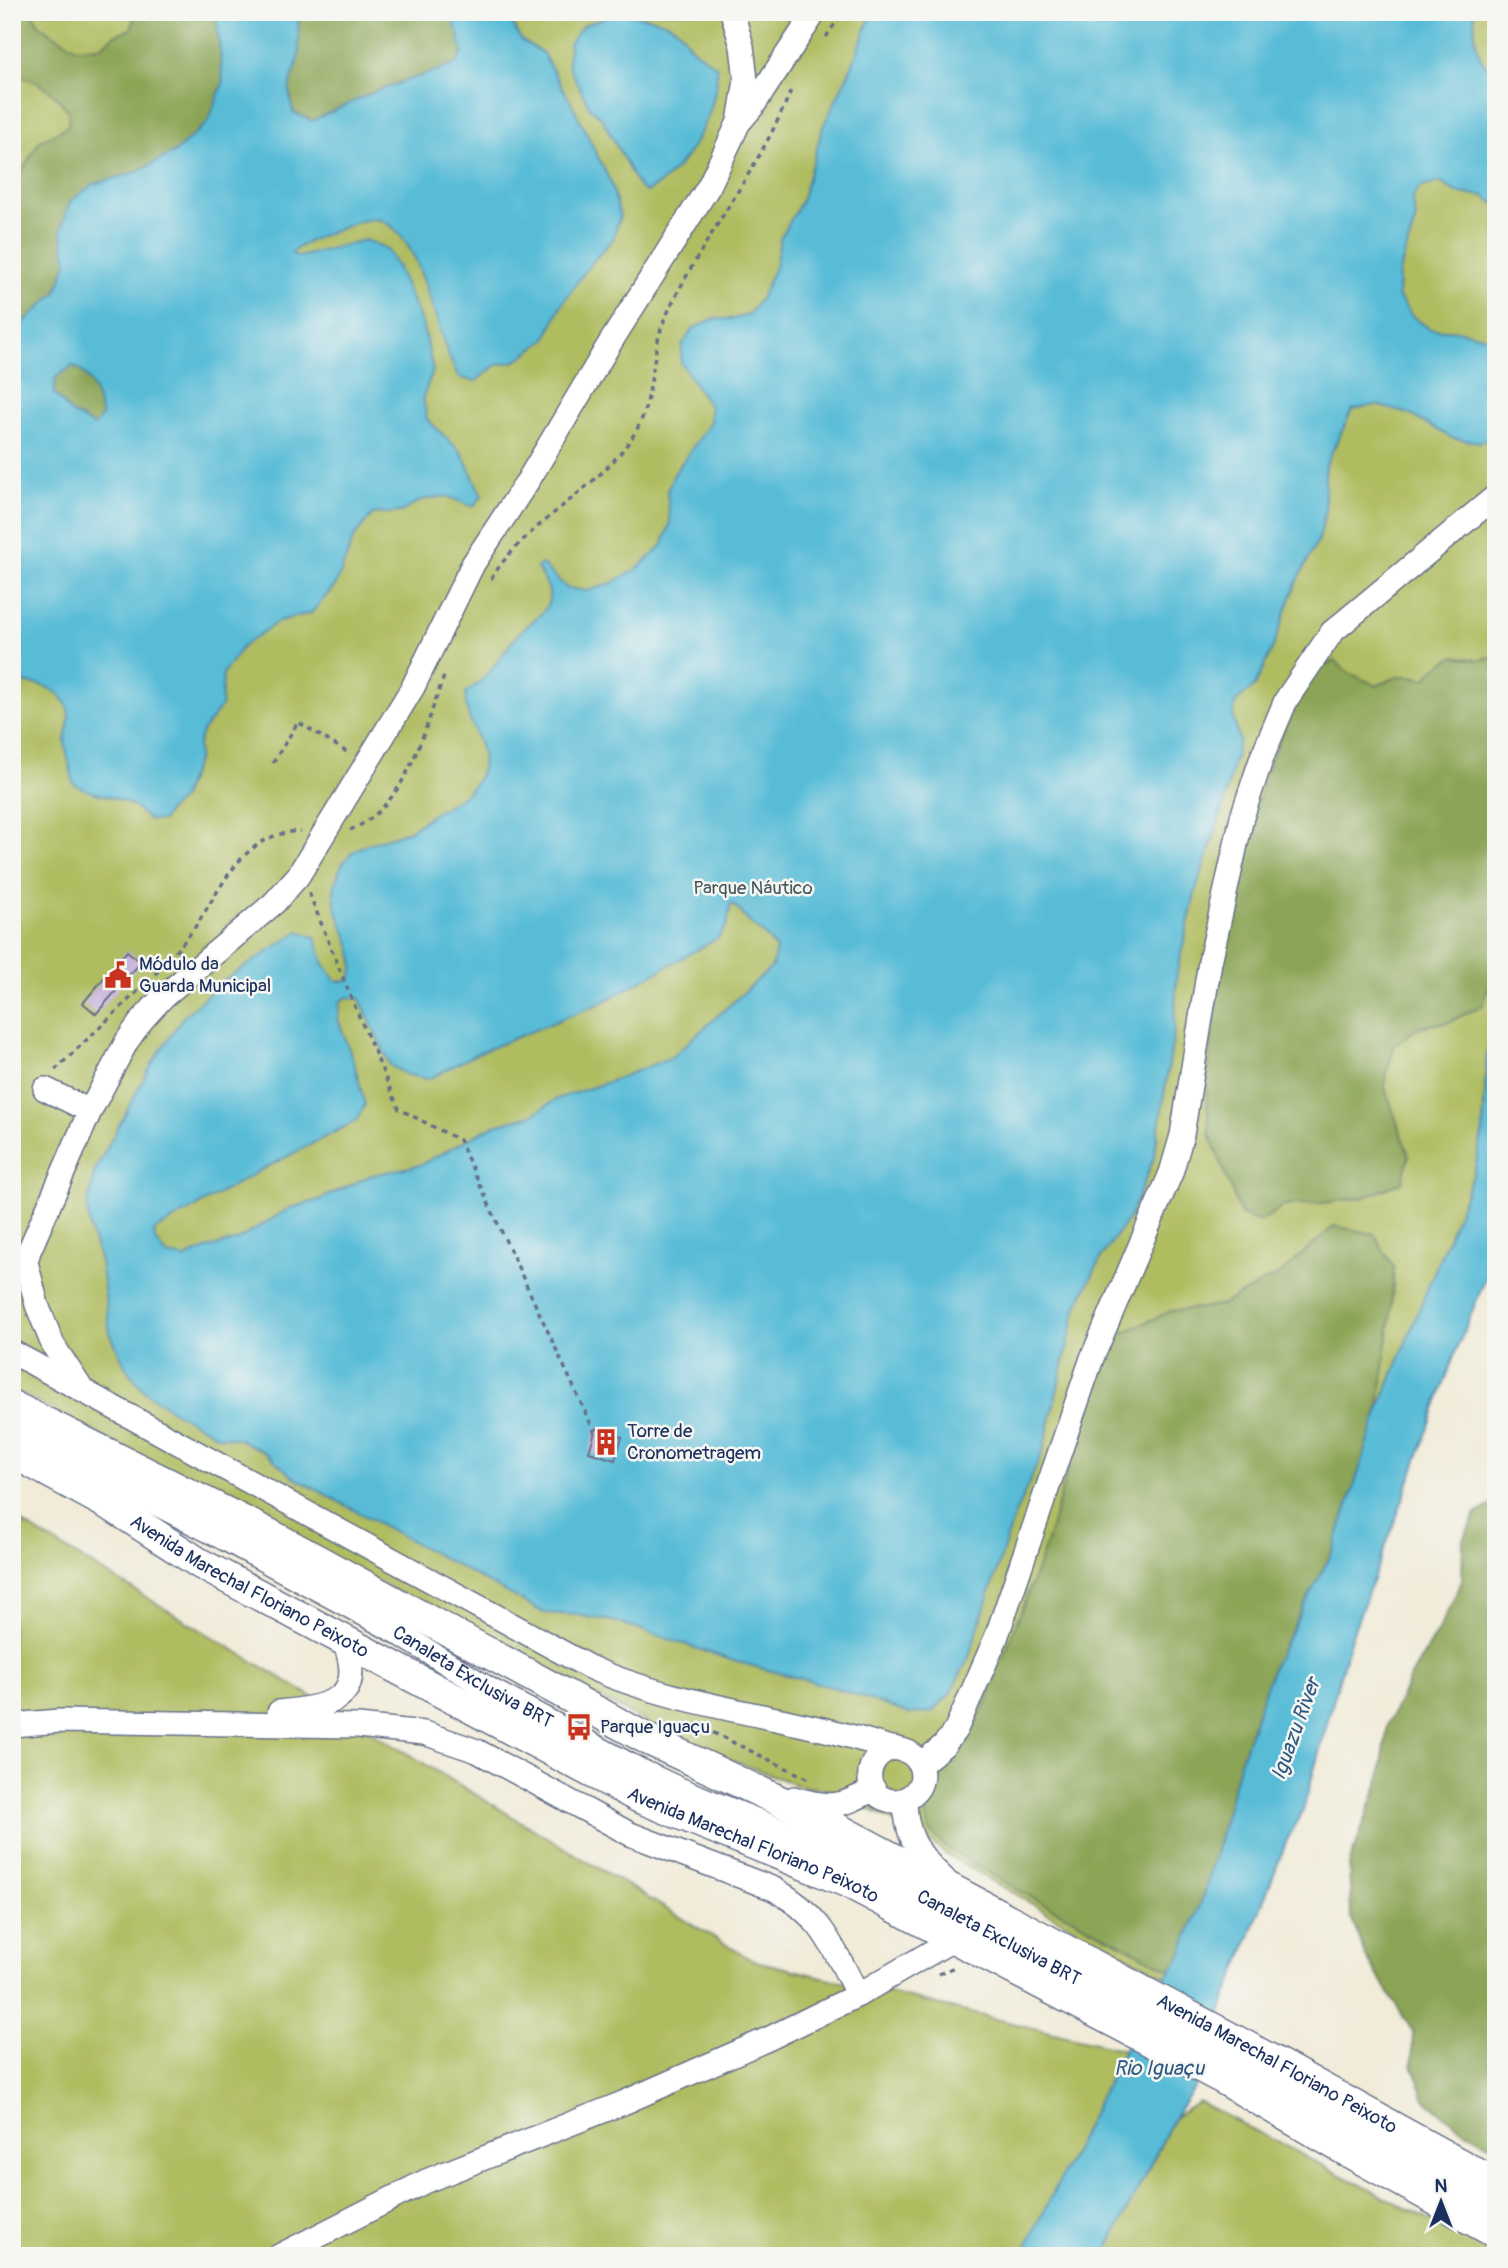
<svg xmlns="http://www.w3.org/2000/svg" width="1508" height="2268" viewBox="0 0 1508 2268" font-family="Pangolin,sans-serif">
<rect width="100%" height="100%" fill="#f6f6f2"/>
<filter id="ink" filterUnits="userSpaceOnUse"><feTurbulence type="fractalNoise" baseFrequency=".0143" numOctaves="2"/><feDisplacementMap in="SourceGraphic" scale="14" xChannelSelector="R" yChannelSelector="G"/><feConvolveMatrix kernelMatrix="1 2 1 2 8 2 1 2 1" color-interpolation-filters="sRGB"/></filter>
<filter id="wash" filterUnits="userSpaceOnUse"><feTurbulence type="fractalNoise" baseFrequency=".00686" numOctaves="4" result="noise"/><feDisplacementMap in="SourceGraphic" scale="28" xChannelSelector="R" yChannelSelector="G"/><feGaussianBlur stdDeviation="1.57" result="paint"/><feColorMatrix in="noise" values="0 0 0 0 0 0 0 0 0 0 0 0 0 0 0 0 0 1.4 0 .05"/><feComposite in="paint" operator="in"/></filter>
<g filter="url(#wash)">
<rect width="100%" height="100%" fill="#f1ebd8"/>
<path fill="#afbc5e" stroke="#65765e" stroke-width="2" d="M12,12H1496V1018L1487,1055L1483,1131L1474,1173L1378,1412L1334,1549L1274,1664L1172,1971L1166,1977L1063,1922L946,1854L922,1836L832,1790L800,1786L679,1740L12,1389Z
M12,1517L752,1960L1124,2050L1022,2256H12Z
M1199,2102L1496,2254V2256H1104L1174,2118Z"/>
<path fill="#8ba455" stroke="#536a5a" stroke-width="2" d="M12,12H32L40,26L76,48L100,47L115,35L131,29L136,12H216L223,83L208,122L175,152L137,172L94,184L61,230L67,263L56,293L12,333V197L16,181L39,142L68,126L69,112C50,88 43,82 12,74Z
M298,12H449L457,30L463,53L456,64L374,92L312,121L293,112L289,90L299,55Z
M73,365C94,376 96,395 102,416L94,426L71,413L54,393L55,377Z
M1455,656L1477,660L1496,656V969L1483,1005L1449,1022L1419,1027L1394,1046L1384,1085L1409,1156L1402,1182L1366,1197L1323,1203L1285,1205L1260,1222L1241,1215L1209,1132L1206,1082L1233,890L1267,769L1289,717L1317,669L1335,661L1349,673L1377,686C1396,676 1404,673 1425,679L1435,668Z
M1334,1226L1374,1234L1394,1268L1391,1314L1378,1412L1334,1549L1274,1664L1239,1765L1206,1889L1180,1957L1172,1971L1027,1895L945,1847L929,1830L925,1813L927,1796L934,1783L965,1746L985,1706L1046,1545L1097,1370L1118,1335L1171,1311L1219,1306L1281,1273Z
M1496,1502V2148L1454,2124L1425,2099L1412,2064L1413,2032L1365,1955L1351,1916L1349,1864L1380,1779L1388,1724L1411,1676L1441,1625L1462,1581L1463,1539L1476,1514Z"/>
<path fill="#58bcd7" stroke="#3a769a" stroke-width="2" fill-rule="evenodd" d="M216,12H298L299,55L289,90L293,112L312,121L374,92L456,64L463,53L457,30L449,12H506L522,41L542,52L573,106L611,183L620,216L613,239L588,267L560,307L546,339L516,361L496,365L476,381L460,378C434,341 426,236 380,220C369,217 349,224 339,229C323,236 304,241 292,253L298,257L365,240L386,248L398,268L422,323L433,370L423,397L427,419L462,453L482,496L473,507L447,496L422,500L401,512L373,514L354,537L336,585L311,613L279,621L243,646L223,673L221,707L202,732L198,744V758L181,800L169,810L162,821L149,820C143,815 138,809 131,805C112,794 92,796 73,783C72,771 65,750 65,741C66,731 70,724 69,714C66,690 40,682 19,683L12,672V333L56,293L67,263L61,230L70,201L94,184L137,172L175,152L208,122L223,83ZM73,366C93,375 96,396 102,416L94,426L71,413L54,393L56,377Z
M622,12C639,18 662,17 676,28C684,33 687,45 694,50C702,56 709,60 717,67C719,111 686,172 646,192L638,186L602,118L590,108L568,65L569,44L583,25Z
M872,12H1474C1475,36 1473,60 1496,74V205L1485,196L1458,193L1439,182L1419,188L1412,199L1416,219L1399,273L1398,296L1412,316L1430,329L1461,331L1496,339V438L1479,442L1452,438L1409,414L1376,405L1352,410L1325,466V510L1320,536L1296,584L1273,647L1255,686L1236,702L1233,716L1239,740L1223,808L1196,890L1177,972L1174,1032L1154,1158L1130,1216L1102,1256L1077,1306L1043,1451L1015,1514L968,1659L950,1694L932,1712L910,1714L839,1689L734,1661L618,1622L576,1615L544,1613L295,1478L266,1453L239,1439L218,1436L175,1412L145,1392L126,1368L110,1333L100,1261L91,1234L87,1209L94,1172L151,1065L183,1017L222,982L299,931L315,937L324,964L336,981H349C365,952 333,921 334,893C334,887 337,878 339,872C349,840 384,843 409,830C417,826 424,820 431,815C449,803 471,796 480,774C492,745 461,722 466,692C491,677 502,652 521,631C529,623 545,614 548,603C553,590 543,579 537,568L541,564L567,588L588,591L612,583L637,569L662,546L670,524L667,491L674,474L710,423V407L681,363L682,345L693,329L713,319H733L748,315L761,298L775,267L780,239L801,202L823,127L852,66ZM731,904C739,907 741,914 747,920C758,930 768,936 776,949L772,967L672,1057L614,1080L557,1099L532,1115L495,1125L420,1165L372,1175L319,1200L290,1208L237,1240L206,1249L185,1258L167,1255L155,1239L154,1231L261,1170L356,1121L365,1105L354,1063L338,1019L340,1002L347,997L360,999L390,1065L407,1075L429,1079L478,1053L601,1003L718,938L727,925Z
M1496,1018V1253L1455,1353L1397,1516L1350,1640L1303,1810L1287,1840L1225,2001L1196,2085L1174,2118L1104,2256H1022L1117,2063L1166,1977L1180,1957L1206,1889L1239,1765L1274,1664L1334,1549L1378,1412L1474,1173L1483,1131L1487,1055Z"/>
<g id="blocks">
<path fill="#c6b0da" d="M127,951L141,962L96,1014L83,1003Z
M596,1428L622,1437L615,1460L589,1452Z"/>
</g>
</g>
<g filter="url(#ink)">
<use href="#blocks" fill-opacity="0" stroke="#667189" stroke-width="2"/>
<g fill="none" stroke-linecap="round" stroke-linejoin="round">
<defs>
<g id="minor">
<path d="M742,119L753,106L815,12"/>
<path d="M45,1089L90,1111"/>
<path d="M12,1352L589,1667C660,1699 750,1712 826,1730C847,1735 867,1741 888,1747C895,1749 902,1749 908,1752C923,1760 927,1781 914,1793C909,1798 902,1801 895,1801C862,1800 861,1755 894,1748"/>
<path d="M83,1391L53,1345L37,1305L26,1262L29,1251L90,1111L127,1041L142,1020L163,997L274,903L298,876L413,687L473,564L529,479L610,343L709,186L739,122L746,80L742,46L732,12"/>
<path id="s1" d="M12,1430L229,1541L397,1632L487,1688L641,1771L679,1789L849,1858L1234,2063L1496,2209"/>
<path d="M279,1712C326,1707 368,1702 344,1641"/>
<path d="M12,1725L59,1721L358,1726L424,1733L477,1751L630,1834L774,1889C823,1916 833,1948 858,1995"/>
<path d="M920,1765L944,1745L956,1729L996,1638L1092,1358L1171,1173L1182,1135L1210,962L1242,817L1262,757L1286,700L1332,632L1496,496"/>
<path d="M794,1798C831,1809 841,1807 874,1789"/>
<path d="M905,1799C905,1835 918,1855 944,1879"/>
<path d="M279,2256L426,2181L623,2103L770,2038L858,1995L954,1939"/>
</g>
<g id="major">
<path id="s2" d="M12,1406L271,1535L651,1741L827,1823L1244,2045L1496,2184"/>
<path id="s3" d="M12,1452L113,1507L199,1563L638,1797L847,1882L1225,2080L1345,2150L1496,2233"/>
</g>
</defs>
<use href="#minor" stroke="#667189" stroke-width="26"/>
<use href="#major" stroke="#667189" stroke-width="33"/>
<path stroke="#667189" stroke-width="3.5" stroke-dasharray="5 5" stroke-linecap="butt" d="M826,37L843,12
M491,579C527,520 596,493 633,436C657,399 648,353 667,314C703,237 760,169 791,90
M273,763L298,722L350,754
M350,830C409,806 424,727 445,674
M309,893L352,1000L399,1109L459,1140L595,1433
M155,974C170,958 185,942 197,924C225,882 243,834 300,831
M55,1070L140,989
M695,1724L811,1780
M939,1974L957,1966"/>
<use href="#minor" stroke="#fff" stroke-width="23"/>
<use href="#major" stroke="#fff" stroke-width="30"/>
</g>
</g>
<defs>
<symbol id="civic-bare" viewBox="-9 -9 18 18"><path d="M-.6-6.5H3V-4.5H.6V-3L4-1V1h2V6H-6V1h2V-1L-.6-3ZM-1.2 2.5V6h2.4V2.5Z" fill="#c8321e" stroke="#f6f6f2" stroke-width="2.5" paint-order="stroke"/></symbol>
<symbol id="building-bare" viewBox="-9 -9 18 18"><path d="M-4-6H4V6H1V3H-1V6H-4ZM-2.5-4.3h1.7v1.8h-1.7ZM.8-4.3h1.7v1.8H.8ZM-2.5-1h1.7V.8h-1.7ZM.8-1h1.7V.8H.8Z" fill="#c8321e" stroke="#f6f6f2" stroke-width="2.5" paint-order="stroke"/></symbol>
<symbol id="bus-bare" viewBox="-9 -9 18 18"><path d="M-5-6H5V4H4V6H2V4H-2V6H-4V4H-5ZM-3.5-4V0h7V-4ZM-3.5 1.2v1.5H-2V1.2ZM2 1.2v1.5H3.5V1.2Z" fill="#c8321e" stroke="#f6f6f2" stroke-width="2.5" paint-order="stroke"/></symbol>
</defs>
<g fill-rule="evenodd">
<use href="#civic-bare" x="99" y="956" width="38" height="38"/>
<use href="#building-bare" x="587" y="1423" width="38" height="38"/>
<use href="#bus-bare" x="560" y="1708" width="38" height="38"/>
</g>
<g text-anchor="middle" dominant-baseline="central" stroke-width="5" stroke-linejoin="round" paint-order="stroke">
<g font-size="19" fill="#47595e" stroke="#f6f6f2">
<text x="753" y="888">Parque Náutico</text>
</g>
<g font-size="19" fill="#1b2f5e" stroke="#f6f6f2" text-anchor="start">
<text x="139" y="964">Módulo da<tspan x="139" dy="22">Guarda Municipal</tspan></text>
<text x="627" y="1431">Torre de<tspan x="627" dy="22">Cronometragem</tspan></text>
<text x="600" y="1727">Parque Iguaçu</text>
</g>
<g font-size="19" fill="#1b2f5e" stroke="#f6f6f2">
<text stroke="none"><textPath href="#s3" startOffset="273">Avenida Marechal Floriano Peixoto</textPath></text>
<text stroke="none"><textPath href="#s1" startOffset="523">Canaleta Exclusiva BRT</textPath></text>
<text stroke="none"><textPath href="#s3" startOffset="840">Avenida Marechal Floriano Peixoto</textPath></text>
<text stroke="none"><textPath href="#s1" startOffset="1111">Canaleta Exclusiva BRT</textPath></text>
<text stroke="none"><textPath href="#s2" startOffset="1426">Avenida Marechal Floriano Peixoto</textPath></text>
</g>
<g font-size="21" font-style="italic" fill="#2d5982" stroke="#f6f6f2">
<text transform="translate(1296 1729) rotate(-70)">Iguazu River</text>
<text x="1159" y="2068">Rio Iguaçu</text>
</g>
</g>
<rect width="1508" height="2268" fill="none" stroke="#f6f6f2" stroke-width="42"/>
<g transform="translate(1441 2202)" stroke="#f6f6f2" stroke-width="5" paint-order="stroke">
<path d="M0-5L12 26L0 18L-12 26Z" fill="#1b2f5e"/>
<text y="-10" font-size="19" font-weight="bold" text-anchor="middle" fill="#1b2f5e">N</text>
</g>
</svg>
